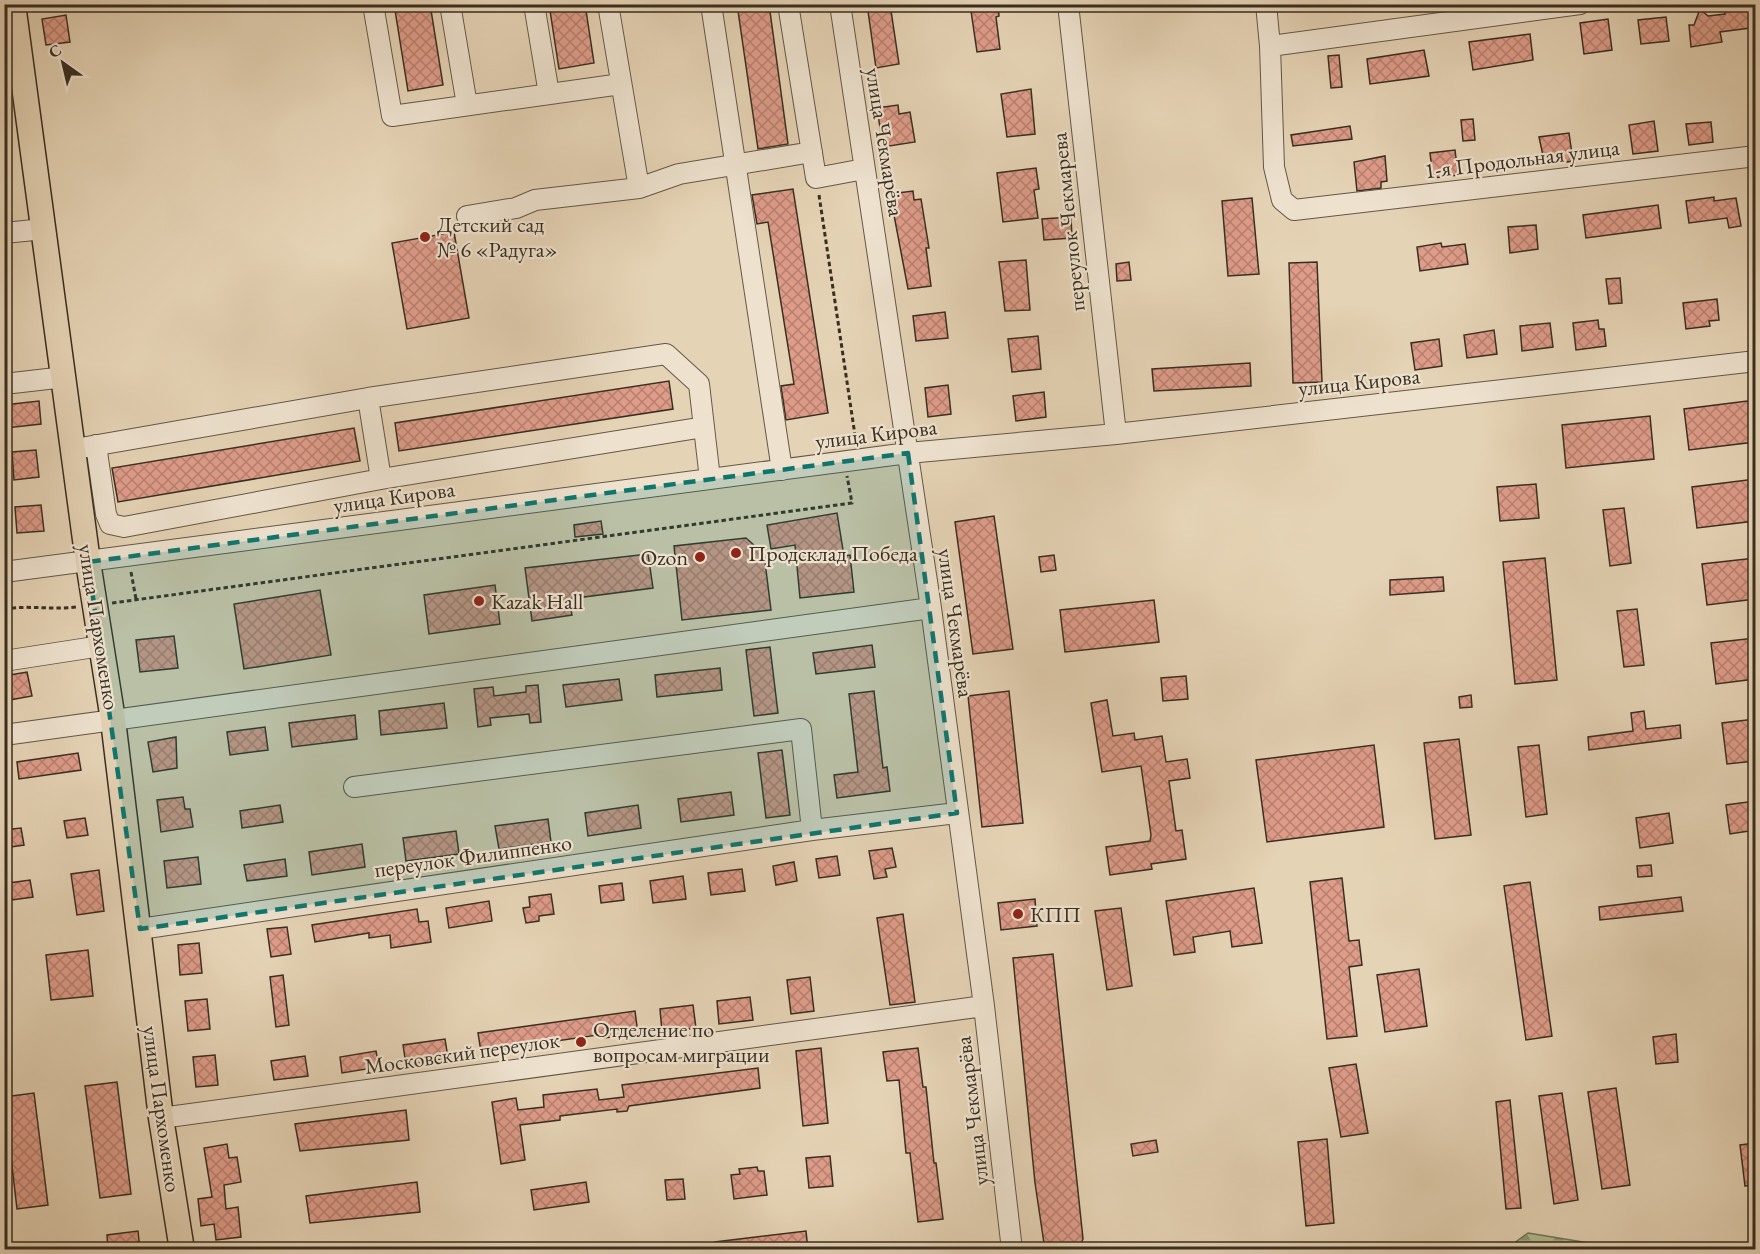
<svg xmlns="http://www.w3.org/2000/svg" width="1760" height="1254" viewBox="0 0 1760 1254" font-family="'EB Garamond',serif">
<defs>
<pattern id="forest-firs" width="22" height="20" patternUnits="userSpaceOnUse" patternTransform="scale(1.5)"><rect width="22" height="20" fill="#b1bd91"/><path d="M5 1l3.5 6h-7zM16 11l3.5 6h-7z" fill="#919a76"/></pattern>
<pattern id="building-cross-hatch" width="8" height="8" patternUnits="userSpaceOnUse" patternTransform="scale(1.5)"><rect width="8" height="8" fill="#df9c89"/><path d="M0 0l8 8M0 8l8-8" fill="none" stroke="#b68070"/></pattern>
</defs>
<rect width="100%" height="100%" fill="#e5d3b5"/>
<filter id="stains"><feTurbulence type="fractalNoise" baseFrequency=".00333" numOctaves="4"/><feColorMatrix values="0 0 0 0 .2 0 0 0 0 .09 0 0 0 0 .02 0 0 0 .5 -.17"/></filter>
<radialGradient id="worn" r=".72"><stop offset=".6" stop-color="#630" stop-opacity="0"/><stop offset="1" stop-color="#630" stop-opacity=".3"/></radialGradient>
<path fill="url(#forest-firs)" stroke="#747659" stroke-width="1.5" d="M1528,1233L1626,1249H1506Z"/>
<path fill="url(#building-cross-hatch)" stroke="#382e21" stroke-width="1.5" d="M394,4H430L443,85L408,91Z
M549,4H585L594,63L559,69Z
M737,4H769L788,144L758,149Z
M867,4H890L899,64L876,68Z
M970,4H998L999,16L996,17L1000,49L977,52Z
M1749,4L1750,9L1753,8L1755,20L1749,21L1750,28L1720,32L1722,42L1691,47L1689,25H1694L1700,9L1708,16L1725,14L1724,7Z
M66,15L70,42L46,45L42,19Z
M1666,17L1669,41L1641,44L1638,20Z
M1608,19L1612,50L1584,54L1580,23Z
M1530,34L1533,60L1473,70L1469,42Z
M1424,50L1429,76L1370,84L1367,59Z
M1339,55L1342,87L1331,88L1328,56Z
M1031,89L1035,134L1007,137L1001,94Z
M898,105L899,114L910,112L915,142L883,147L877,108Z
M1473,119L1475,140L1463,141L1461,120Z
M1654,121L1658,151L1633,154L1629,125Z
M1711,122L1713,142L1689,145L1686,124Z
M1350,126L1352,139L1293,146L1291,135Z
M1569,133L1573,161L1545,165L1539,137Z
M1455,150L1458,175L1433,178L1430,153Z
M1385,156L1387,181L1381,182V188L1357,191L1354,162Z
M1036,168L1039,189L1034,190L1038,218L1003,222L997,173Z
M793,189L828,413L786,420L781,386L794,384L768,222L757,224L752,195Z
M913,191L914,200L921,199L929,248H926L931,286L908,289L890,194Z
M1714,197V201L1736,198L1741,226L1729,228L1727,218L1689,223L1686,201Z
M1252,198L1259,274L1228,276L1222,201Z
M1658,205L1661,228L1586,238L1583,215Z
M1071,217L1072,238L1044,240L1042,219Z
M1536,225L1538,249L1510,253L1508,227Z
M454,232L469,318L407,329L392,243Z
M1441,243L1442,247L1465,244L1468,264L1420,271L1417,247Z
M1026,260L1030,310L1005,311L999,262Z
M1129,262L1131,280L1117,281L1116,264Z
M1317,262L1322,382L1293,383L1289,263Z
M1620,278L1622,303L1609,304L1606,279Z
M1717,299L1719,320L1709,321L1710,326L1686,329L1683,303Z
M945,312L948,338L916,341L913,316Z
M1598,320L1599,329H1604L1606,346L1576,350L1573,323Z
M1550,323L1553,347L1522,351L1520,326Z
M1494,330L1497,354L1467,358L1464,335Z
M1038,336L1041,369L1012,372L1008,339Z
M1439,339L1442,366L1415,370L1411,343Z
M1250,363L1251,386L1154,391L1152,369Z
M669,381L673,409L399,451L395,423Z
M948,385L951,414L928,417L925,388Z
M1044,392L1046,417L1016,421L1013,396Z
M1755,400V442L1689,450L1684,409Z
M39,401L41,424L6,428L4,405Z
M1650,416L1654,459L1566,468L1562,425Z
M354,428L360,461L118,502L112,468Z
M36,450L39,477L14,480L12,452Z
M1755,479V521L1697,528L1692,487Z
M1536,484L1539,518L1500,521L1497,487Z
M41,505L44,531L17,533L15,507Z
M1624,508L1631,563L1610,566L1603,510Z
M837,513L844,556L850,555L854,592L800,598L795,545L771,549L767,525Z
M994,516L1013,649L973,654L955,522Z
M601,521L603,534L575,537L574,525Z
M746,538L764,554L771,610L682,620L674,546Z
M648,554L653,588L569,599L572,615L532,621L525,568Z
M1054,555L1056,570L1041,572L1039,557Z
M1545,558L1557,680L1515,684L1503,562Z
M1755,558V599L1707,605L1702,564Z
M1443,577L1444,591L1390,595V580Z
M495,585L500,624L429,634L424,595Z
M320,590L331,655L244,669L234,604Z
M1154,600L1159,642L1065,652L1060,610Z
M1637,609L1644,665L1624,667L1617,611Z
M174,636L178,668L140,672L136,640Z
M1755,638V679L1716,684L1711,643Z
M872,645L875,667L816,674L813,653Z
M770,647L778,713L754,716L746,650Z
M720,668L722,690L657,697L655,675Z
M27,672L32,696L4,701V676Z
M1186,676L1188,699L1163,701L1161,678Z
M619,679L622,700L566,707L563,685Z
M538,685L541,722L530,723L529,714L490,718L491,725L478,727L474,689L493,687L494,696L526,692V686Z
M874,691L883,768L887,767L890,791L837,798L834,775L858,772L849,694Z
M1009,691L1023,823L982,827L968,696Z
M1471,695L1472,707L1460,708L1459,697Z
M1107,700L1113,736L1134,733L1135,740L1162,736L1166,762L1187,759L1190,778L1169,781L1176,831L1182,830L1186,859L1151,864L1152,869L1110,875L1106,847L1150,841L1151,835L1141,766L1102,772L1091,703Z
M444,703L447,728L381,735L379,711Z
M1644,711L1646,729L1680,725L1681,738L1589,750L1588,737L1633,731L1631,713Z
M355,715L357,739L292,747L289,723Z
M1755,719V761L1727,764L1722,723Z
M265,727L268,750L230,755L227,732Z
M176,737L177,768L153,772L148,742Z
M1459,739L1471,835L1435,839L1424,743Z
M1374,745L1384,827L1267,842L1256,760Z
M1539,745L1547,814L1526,817L1518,747Z
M782,750L790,815L766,818L758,753Z
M78,753L81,770L19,779L17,762Z
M731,792L734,815L681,822L678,799Z
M183,797L185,809H190L193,827L161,832L157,800Z
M1755,801V830L1730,834L1726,805Z
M280,805L283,822L242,828L240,811Z
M638,805L641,828L588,836L585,813Z
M1669,813L1673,843L1640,848L1636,818Z
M85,818L88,835L67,838L64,821Z
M548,819L551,842L499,849L495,826Z
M21,828L24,845L4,848V830Z
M456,831L459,854L406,861L403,838Z
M362,844L365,867L312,875L309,852Z
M892,848L896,867L885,869L887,877L874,879L869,851Z
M837,856L840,875L819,878L816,859Z
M198,857L201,884L167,888L164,861Z
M285,859L287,876L247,881L244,865Z
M794,862L797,881L776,885L773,866Z
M1651,865L1652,876L1638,877L1637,866Z
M742,869L745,891L711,895L708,873Z
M99,870L104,911L77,915L71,874Z
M683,876L686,899L653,903L650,881Z
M1342,878L1349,941L1359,940L1362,965L1349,967L1357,1036L1327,1039L1310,882Z
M30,880L33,897L12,900L9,883Z
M1530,882L1552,1036L1526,1040L1504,886Z
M622,883L624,900L601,903L599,886Z
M1254,888L1262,943L1232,947L1230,931L1193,937L1195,952L1174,955L1166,901Z
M551,894L554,914L539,916V921L526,923L523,908L530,907L529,897Z
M1681,897L1683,911L1600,920L1599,907Z
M1035,899L1037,926L1001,930L998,903Z
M489,901L492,921L449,928L446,908Z
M1121,908L1132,986L1107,990L1095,911Z
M417,909L419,922L428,921L431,942L391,948L390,935L369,938V933L315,942L312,925Z
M903,914L915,1002L890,1005L877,918Z
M287,927L291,954L271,957L267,929Z
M199,943L202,973L180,975L178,945Z
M88,950L93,996L51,1000L46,955Z
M1053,954L1083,1239L1078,1250H1045L1035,1183L1013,958Z
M1419,969L1427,1026L1385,1032L1377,975Z
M283,975L289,1025L276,1027L270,977Z
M810,977L814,1011L791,1014L787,980Z
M750,997L753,1020L719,1024L717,1001Z
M207,999L210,1029L188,1031L185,1001Z
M693,1005L696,1028L662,1032L660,1009Z
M635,1011L638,1034L604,1038V1034L481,1052L478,1033Z
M1676,1034L1678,1062L1656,1064L1653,1037Z
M445,1039L448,1058L406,1065L403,1045Z
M821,1048L828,1123L803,1126L796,1051Z
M918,1048L923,1087H926L934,1163H936L943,1219L918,1222L910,1153H906L899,1080L887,1081L883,1052Z
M376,1051L379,1067L342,1073L340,1057Z
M215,1055L218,1085L196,1087L193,1057Z
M305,1056L308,1076L274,1080L271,1061Z
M1356,1064L1368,1133L1341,1137L1329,1068Z
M758,1068L760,1088L629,1106L627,1111L617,1112V1109L560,1116V1120L520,1125L525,1160L501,1164L492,1102L516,1098L518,1110L544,1107L543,1095L597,1089L599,1100L624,1097L622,1085Z
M117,1082L131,1194L100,1198L85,1086Z
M1616,1088L1630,1185L1602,1189L1588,1092Z
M34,1093L48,1205L17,1209L4,1097Z
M1562,1093L1578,1200L1554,1204L1539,1096Z
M1510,1100L1521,1208L1506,1209L1496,1102Z
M406,1110L409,1140L300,1151L295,1124Z
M1327,1139L1334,1223L1306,1226L1298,1142Z
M1156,1140L1158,1152L1133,1156L1131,1144Z
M1755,1143V1185L1745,1186L1740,1145Z
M227,1144L229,1158L237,1157L241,1182L224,1185L226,1209L238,1207L241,1237L216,1240L214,1224L201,1226L198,1199L212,1197L204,1148Z
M830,1156L833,1186L809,1188L806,1158Z
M757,1167L758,1171H764L767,1195L734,1199L731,1175L740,1174L739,1169Z
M683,1179L685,1199L667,1200L665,1180Z
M417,1182L420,1212L310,1223L306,1196Z
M586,1182L589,1202L534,1210L531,1190Z
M138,1231L140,1250H108L107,1235Z
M806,1231L808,1250H716L715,1242Z"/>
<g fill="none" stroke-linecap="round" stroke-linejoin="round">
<defs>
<path id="minor" d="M373,4L392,116L621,84
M450,4L467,105
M534,4L549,94
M608,4L639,188L679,174L812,152
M711,4L782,470
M788,4L816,178L864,169
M840,4L931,608L984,1006L1012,1250
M1068,4L1116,434
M1266,4L1270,46L1274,167L1282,200L1294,210L1756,156
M1270,46L1580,4
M4,76L23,75
M467,216L516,208L535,200L639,188
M4,233L44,229
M4,384L65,377
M368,398L381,479L704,427
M96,445L106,514L110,524L124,527L381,479
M75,449L368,398L666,354L699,384L710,479
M4,572L908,453L1116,434L1756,361
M4,661L101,646
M4,735L931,608
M354,787L801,729L812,830
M140,929L812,830L957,813
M161,1118L984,1006"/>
<path id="major" d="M13,4L88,562L113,720L161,1118L182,1250"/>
</defs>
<use href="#minor" stroke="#635746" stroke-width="22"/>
<use href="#major" stroke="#382e21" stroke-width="27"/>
<path stroke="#382e21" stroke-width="3" stroke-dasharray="4.5 3" stroke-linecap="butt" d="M819,195L856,442
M131,572L136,599
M112,603L852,503L847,476
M4,609C30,605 52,610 76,607"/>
<use href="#minor" stroke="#eee2cf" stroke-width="20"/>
<use href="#major" stroke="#e5d3b5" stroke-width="24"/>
</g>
<path fill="#0f766e" fill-opacity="0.2" stroke="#0f766e" stroke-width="4.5" stroke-dasharray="12 8" stroke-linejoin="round" d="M908,453L957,813L140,929L88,562Z"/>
<g fill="#8f2418" stroke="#eee2cf" stroke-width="2">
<circle cx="425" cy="237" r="6"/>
<circle cx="736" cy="553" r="6"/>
<circle cx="700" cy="557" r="6"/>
<circle cx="479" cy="601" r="6"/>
<circle cx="1018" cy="914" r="6"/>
<circle cx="581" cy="1042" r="6"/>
</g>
<g text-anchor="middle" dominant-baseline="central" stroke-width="4.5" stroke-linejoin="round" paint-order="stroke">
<g font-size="22" fill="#382e21" stroke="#eee2cf">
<text transform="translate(885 142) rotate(81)">улица Чекмарёва</text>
<text transform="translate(1522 159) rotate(-7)">1-я Продольная улица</text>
<text transform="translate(1068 222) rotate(-96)">переулок Чекмарева</text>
<text transform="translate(1359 382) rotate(-6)">улица Кирова</text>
<text transform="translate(876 434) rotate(-7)">улица Кирова</text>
<text transform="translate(394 497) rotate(-8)">улица Кирова</text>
<text transform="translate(956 623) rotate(82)">улица Чекмарёва</text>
<text transform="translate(99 627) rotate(81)">улица Пархоменко</text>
<text transform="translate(473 856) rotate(-8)">переулок Филиппенко</text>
<text transform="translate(462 1053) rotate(-8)">Московский переулок</text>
<text transform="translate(162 1109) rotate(82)">улица Пархоменко</text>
<text transform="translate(972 1111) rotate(-97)">улица Чекмарёва</text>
</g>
<g font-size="22" fill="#382e21" stroke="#eee2cf" text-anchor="start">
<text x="437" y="224">Детский сад<tspan x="437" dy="25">№ 6 «Радуга»</tspan></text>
<text x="748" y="553">Продсклад Победа</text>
<text x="688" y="557" text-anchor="end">Ozon</text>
<text x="491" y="601">Kazak Hall</text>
<text x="1030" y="914">КПП</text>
<text x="593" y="1029">Отделение по<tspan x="593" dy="25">вопросам миграции</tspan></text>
</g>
</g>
<rect width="1760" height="1254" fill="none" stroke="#e5d3b5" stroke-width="24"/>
<rect x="6" y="6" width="1748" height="1242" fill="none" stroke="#382e21" stroke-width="3"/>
<rect x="12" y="12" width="1736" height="1230" fill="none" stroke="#382e21" stroke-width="1.5"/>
<g transform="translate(63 63) rotate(326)" stroke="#eee2cf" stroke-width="4.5" paint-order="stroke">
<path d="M0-4.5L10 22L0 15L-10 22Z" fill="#382e21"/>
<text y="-9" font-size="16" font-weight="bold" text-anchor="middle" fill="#382e21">С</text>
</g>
<rect width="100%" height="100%" filter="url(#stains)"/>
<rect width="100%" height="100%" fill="url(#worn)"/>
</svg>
